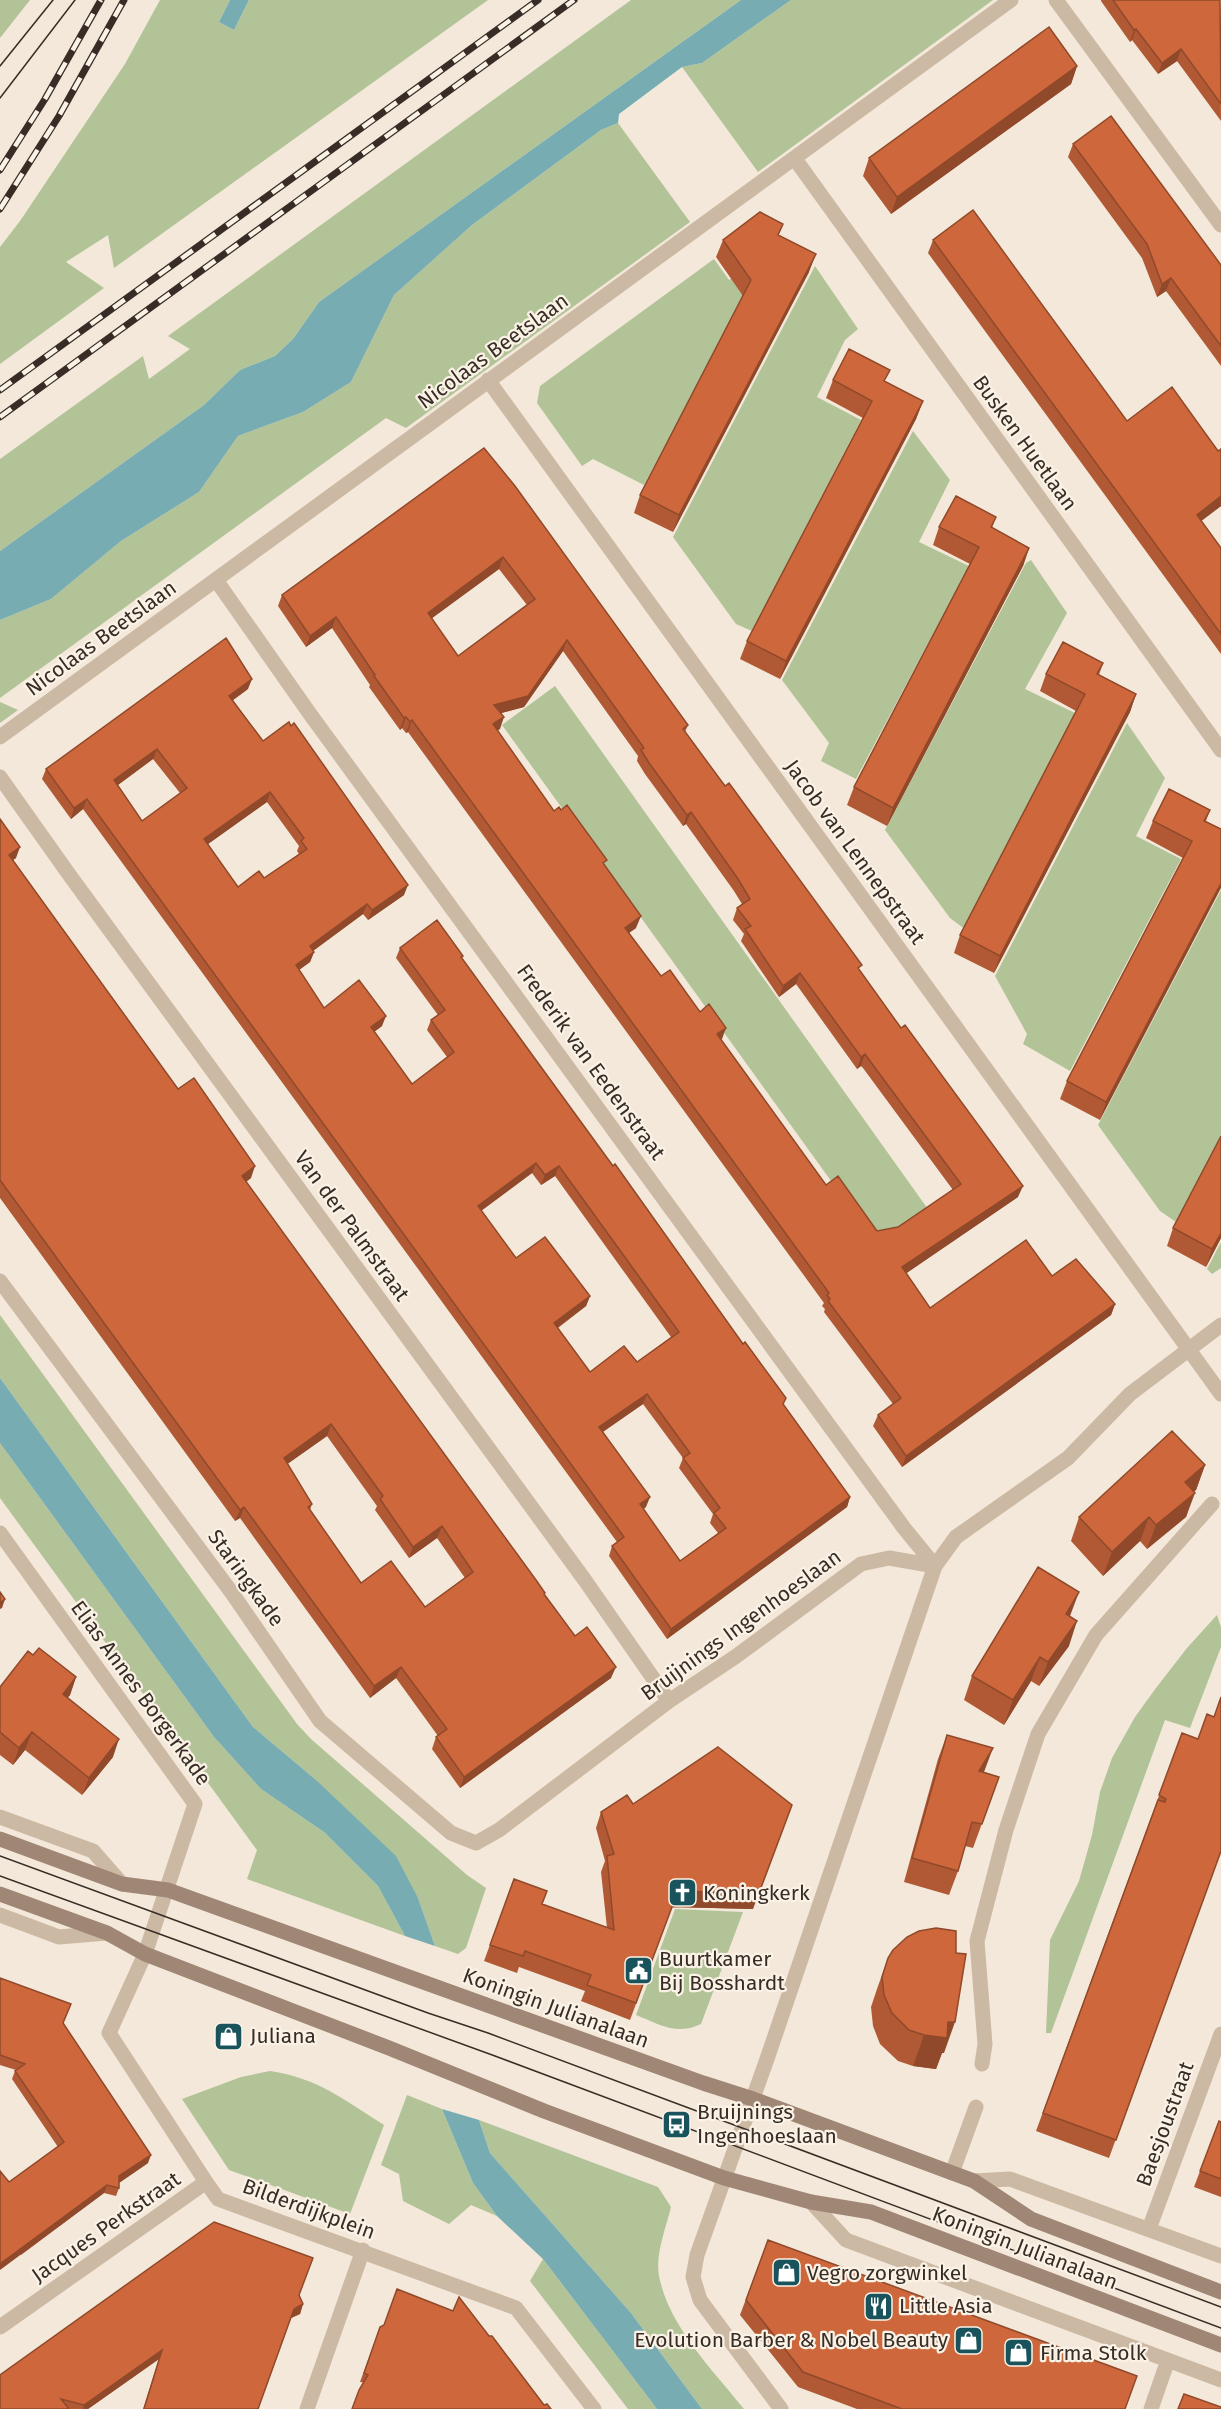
<svg xmlns="http://www.w3.org/2000/svg" width="1221" height="2409" viewBox="0 0 1221 2409" font-family="'Fira Sans',sans-serif">
<rect width="100%" height="100%" fill="#f3e8d9"/>
<path fill="#b2c398" d="M0,0H30L0,38Z
M160,0H230L219,22L234,30L249,0H488L114,268L108,235L66,262L104,288L0,364V247L20,221L125,64Z
M631,0H741L319,302L293,339L275,356L240,370L204,405L0,551V459L143,356L149,379L190,349L168,336Z
M791,0H993L758,172L682,67L702,63Z
M618,123L690,222L406,428L386,418L0,698V620L51,599L121,541L199,492L238,436L303,412L351,382L394,295L472,225L601,130Z
M714,259L729,280L747,268L756,273L644,485L593,459L582,466L537,403L540,386Z
M815,266L858,329L845,340L817,397L861,420L752,631L736,624L673,537Z
M913,431L950,480L919,542L969,566L856,779L821,761L829,743L782,680Z
M1031,560L1067,613L1025,689L1075,713L966,930L950,918L885,830L1026,563Z
M555,686L930,1212L885,1243L854,1198L847,1203L502,725Z
M0,702L18,710L0,723Z
M1127,723L1165,778L1136,836L1181,859L1070,1071L1023,1044L1027,1034L995,976Z
M1221,890V1135L1176,1222L1160,1211L1098,1125Z
M1221,1242V1268L1212,1274L1207,1269Z
M0,1315L297,1724L311,1739L467,1875L486,1888L466,1948L458,1954L435,1946L418,1898L316,1780L253,1727L0,1378Z
M0,1443L214,1737L261,1789L324,1832L378,1886L405,1936L247,1879L257,1850L0,1498Z
M1217,1615L1221,1627V1647L1190,1728L1165,1720L1051,2033H1046L1050,1940L1079,1881L1092,1835L1100,1792L1112,1758L1135,1717L1156,1688L1187,1648Z
M675,1909L743,1912L701,2024C676,2036 659,2024 636,2015Z
M270,2071C318,2078 344,2100 384,2125L350,2214L229,2170L182,2099L241,2077Z
M407,2095L442,2109L473,2183L497,2216L471,2205L449,2224L403,2201L399,2174L381,2165Z
M479,2120L658,2187L671,2207C666,2228 655,2254 659,2276C669,2327 713,2370 744,2409H702L631,2313L490,2153Z
M543,2259L657,2409H628L530,2281Z"/>
<path fill="#76acb2" d="M230,0H249L234,30L219,22Z
M741,0H791L702,63L682,67L619,114L618,123L601,130L472,225L394,295L351,382L303,412L238,436L199,492L121,541L51,599L0,620V551L204,405L240,370L275,356L293,339L319,302Z
M0,1378L253,1727L316,1780L396,1856L418,1898L435,1946L405,1936L378,1886L324,1832L261,1789L214,1737L0,1443Z
M442,2109L479,2120L490,2153L631,2313L702,2409H657L543,2259L497,2216L473,2183Z"/>
<g fill="none" stroke-linecap="round" stroke-linejoin="round">
<path stroke="#ccb9a4" stroke-width="15" d="M982,2064L985,2044L977,1941L1006,1830L1038,1734L1096,1635L1212,1504
M952,2173L976,2107"/>
<path stroke="#ccb9a4" stroke-width="15" d="M1056,0L1221,225
M795,159L1221,750
M488,380L1221,1394
M216,580L310,714L904,1528L935,1566
M0,737L1011,0
M0,777L68,873L584,1579L669,1701
M0,1281L232,1593L320,1721L451,1833L476,1843L499,1830L669,1701L735,1657L861,1564L889,1558L935,1566
M0,1533L195,1804L145,1954L109,2033L206,2182L218,2199L516,2308L594,2409
M0,1817L93,1851L122,1884
M0,1915L59,1937L107,1933
M974,2181L1010,2179L1221,2256
M811,2202L846,2240L1221,2380
M1149,2229L1221,2034
M0,2327L206,2182
M307,2409L363,2250
M781,2409L700,2300L693,2277L697,2255L767,2059L935,1566L956,1537L1068,1458L1130,1394L1221,1325
M1151,2409L1168,2360"/>
<path stroke="#a08775" stroke-width="15" d="M0,1839L122,1884L168,1890L703,2083L753,2099L974,2181L1031,2219L1221,2292
M0,1894L107,1933L145,1954L389,2048L544,2111L724,2178L811,2202L871,2212L1221,2345"/>
<path stroke="#372d26" stroke-width="1.5" d="M0,66L53,0
M0,98L75,0
M0,1856L428,2013L488,2033L1221,2307
M0,1876L495,2056L1221,2328"/>
<defs>
<path id="rail" d="M0,170L45,99L101,0
M0,209L59,116L124,0
M0,390L538,0
M0,417L574,0"/>
</defs>
<use href="#rail" stroke="#372d26" stroke-width="7"/>
<use href="#rail" stroke="#fbf2e6" stroke-width="4.5" stroke-dasharray="14" stroke-linecap="butt"/>
</g>
<path fill="#b15934" fill-rule="evenodd" d="M1101,0H1220L1221,121L1177,61L1158,74L1132,40L1130,42L1101,1Z
M1077,66L1071,84L891,214L863,176L869,158Z
M1073,144L1221,265V366L1166,291L1157,297L1142,258L1068,157Z
M779,235L809,272L673,532L634,513L640,495L743,296L716,257L723,240Z
M933,240L1127,421L1218,451L1221,449V506L1201,521L1221,548V654L928,253Z
M833,380L885,381L923,401L916,419L780,679L740,659L747,641L863,418L826,398Z
M484,448L688,725L685,732L860,971L1018,1197L906,1273L930,1308L1052,1276L1115,1304L1111,1315L902,1467L873,1426L878,1415L893,1404L824,1312L825,1309L822,1306L824,1303L408,732L406,733L402,728L400,730L369,687L370,685L332,628L306,647L278,606L282,595ZM499,569L527,605L458,656L432,618ZM563,651L638,756L637,761L645,774L683,826L686,824L734,891L742,904L737,908L733,920L744,934L741,941L779,997L796,984L857,1069L861,1066L863,1068L953,1190L898,1227L877,1231L826,1185L721,1040L722,1039L700,1012L661,976L629,933L636,928L605,866L554,811L497,730L500,729L501,713L524,707Z
M996,517L992,528L1029,548L1023,566L887,826L847,805L854,787L970,564L933,545L939,527Z
M1103,663L1099,675L1136,694L1130,712L994,973L954,953L960,935L1076,711L1040,691L1046,674Z
M248,689L233,700L263,741L404,895L368,920L363,914L313,951L314,952L310,962L299,970L324,1008L382,1026L374,1032L412,1084L447,1057L427,1030L431,1020L438,1015L396,958L400,948L463,956L462,959L850,1497L847,1507L667,1639L609,1556L612,1546L617,1542L83,809L71,819L42,779L46,769ZM153,759L180,793L142,821L118,785ZM267,802L299,846L297,851L299,854L264,878L238,887L208,844ZM532,1173L541,1185L555,1176L671,1337L637,1362L590,1372L558,1328L586,1306L590,1296L516,1258L481,1211ZM643,1404L683,1458L679,1468L713,1514L710,1523L718,1533L680,1561L643,1509L646,1507L603,1432Z
M1210,810L1206,821L1221,829L1100,1120L1060,1099L1067,1081L1183,858L1146,838L1153,821Z
M0,819L16,858L13,860L178,1089L251,1178L246,1182L545,1593L544,1595L575,1636L611,1678L460,1788L432,1749L436,1737L438,1736L396,1678L370,1698L240,1518L235,1521L0,1198ZM327,1436L377,1506L375,1510L409,1558L437,1538L465,1578L425,1607L361,1583L310,1510L312,1504L287,1464Z
M1221,1136V1238L1206,1267L1167,1246L1173,1228Z
M1205,1465L1196,1490L1194,1491L1186,1517L1147,1549L1140,1541L1103,1576L1071,1541L1079,1517Z
M1070,1617L1069,1646L1039,1686L1031,1681L1004,1725L964,1700L972,1676Z
M33,1655L76,1677L70,1695L67,1698L113,1757L82,1795L25,1750L13,1765L0,1755V1687Z
M1182,1733L1198,1739L1221,1851L1109,2158L1036,2131Z
M947,1735L984,1772L999,1777L973,1848L965,1846L958,1871L949,1895L904,1882L938,1759Z
M633,1804L753,1909L672,1907L630,2020L581,2001L585,1991L519,1967L517,1973L484,1961L514,1879L542,1904L607,1928L601,1872L605,1861L596,1828L601,1812Z
M888,1958L944,2053H942L936,2069L913,2066L898,2061L880,2044L873,2026L871,2007L877,1989Z
M0,1978L63,2023L148,2163L119,2183V2188L116,2196L104,2193L21,2255L9,2182L58,2147L12,2079L15,2071L16,2070L0,2065Z
M1219,2121L1221,2122V2197L1194,2187Z
M768,2240L1125,2409H857L798,2387L740,2315Z
M299,2295L303,2304L300,2314L291,2318L258,2409H143L159,2359L88,2409H0Z
M380,2327L544,2405L360,2382Z"/>
<path fill="#90492a" d="M1136,29L1132,40L1130,42L1134,30Z
M1181,49L1177,61L1158,74L1162,63Z
M1077,66L1071,84L891,214L897,197Z
M816,254L809,272L673,532L679,515Z
M1171,278L1166,291L1157,297L1162,284Z
M923,401L916,419L780,679L786,661Z
M1221,496V506L1192,528L1197,515Z
M1029,548L1023,566L887,826L893,808Z
M503,557L499,569L424,624L428,613Z
M336,617L332,628L306,647L310,636Z
M567,640L563,651L524,707L490,716L494,705Z
M252,679L248,689L225,706L229,696Z
M1136,694L1130,712L994,973L1000,956Z
M406,717L402,728L400,730L404,718Z
M504,717L500,729L489,736L493,724Z
M412,720L408,732L406,733L410,722Z
M157,749L153,759L111,790L114,780Z
M270,792L267,802L201,849L204,839Z
M87,799L83,809L71,819L74,808Z
M691,812L686,824L683,826L687,815Z
M20,847L16,858L4,866L9,855Z
M1221,883V888L1100,1120L1106,1102Z
M408,885L404,895L368,920L372,910Z
M367,904L363,914L306,956L310,946Z
M641,916L636,928L620,939L625,928Z
M314,952L310,962L292,975L296,965Z
M800,973L796,984L779,997L783,986Z
M386,1016L382,1026L367,1037L371,1027Z
M726,1028L722,1039L713,1046L717,1034Z
M865,1054L861,1066L857,1069L861,1057Z
M536,1163L532,1173L474,1216L478,1206Z
M255,1166L251,1178L237,1188L242,1176Z
M559,1166L555,1176L541,1185L545,1175Z
M1023,1186L1018,1197L898,1279L902,1267Z
M1221,1233V1238L1206,1267L1212,1249Z
M590,1296L586,1306L550,1333L554,1323Z
M1115,1304L1111,1315L902,1467L906,1456Z
M647,1394L643,1404L595,1437L599,1427Z
M331,1424L327,1436L279,1470L284,1458Z
M1205,1465L1196,1490L1176,1506L1185,1482Z
M1195,1493L1186,1517L1147,1549L1156,1525Z
M650,1497L646,1507L636,1515L640,1504Z
M850,1497L847,1507L667,1639L671,1629Z
M244,1507L240,1518L235,1521L240,1510Z
M1149,1517L1140,1541L1103,1576L1112,1552Z
M442,1526L437,1538L409,1558L413,1547Z
M1079,1592L1070,1616L1057,1638L1066,1614Z
M5,1599L2,1608L0,1609V1603Z
M1077,1621L1069,1646L1039,1686L1048,1662Z
M1040,1657L1031,1681L1004,1725L1013,1700Z
M401,1667L396,1678L370,1698L374,1686Z
M616,1667L611,1678L460,1788L464,1777Z
M76,1677L70,1695L56,1712L63,1694Z
M32,1732L25,1750L13,1765L19,1748Z
M119,1739L113,1757L82,1795L89,1778Z
M993,1748L984,1772L979,1771Z
M792,1805L753,1909L672,1907L630,2020L678,1891Z
M948,2022H955L944,2053H942L936,2069L913,2066L924,2035Z
M151,2155L148,2163L116,2185L119,2176Z
M107,2185L104,2193L0,2270V2264Z
M303,2304L300,2314L291,2318L294,2309Z
M162,2350L159,2359L88,2409H83L84,2405Z"/>
<path fill="#ce683c" stroke="#90492a" stroke-width="1.5" fill-rule="evenodd" d="M1113,0H1220L1221,104L1181,49L1162,63L1136,29L1134,30Z
M1049,27L1077,66L897,197L869,158Z
M1111,116L1221,265V346L1171,278L1162,284L1147,244L1073,144Z
M973,210L1127,421L1172,387L1218,451L1221,449V496L1197,515L1221,548V634L933,240Z
M760,212L783,224L778,235L816,254L679,515L640,495L751,280L723,240Z
M849,349L890,370L884,381L923,401L786,661L747,641L872,401L833,380Z
M484,448L515,486L688,725L683,729L725,786L729,783L862,965L858,968L901,1028L905,1025L1023,1186L902,1267L930,1308L1026,1240L1052,1276L1076,1259L1115,1304L906,1456L878,1415L901,1398L828,1301L830,1299L827,1295L829,1293L412,720L410,722L406,717L404,718L374,676L375,675L336,617L310,636L282,595ZM503,557L535,599L458,656L428,613ZM567,640L644,748L641,750L649,763L687,815L691,812L738,879L750,899L737,908L751,926L745,929L783,986L800,973L861,1057L865,1054L867,1057L961,1184L898,1227L877,1231L838,1176L826,1185L717,1034L726,1028L709,1004L700,1012L670,970L661,976L625,928L641,916L603,863L607,860L567,805L561,810L559,807L554,811L493,724L504,717L494,705L528,696Z
M956,496L996,517L991,527L1029,548L893,808L854,787L979,547L939,527Z
M226,638L252,679L229,696L263,741L289,722L291,726L294,723L408,885L372,910L367,904L310,946L314,952L296,965L324,1008L359,980L386,1016L371,1027L412,1084L454,1052L431,1020L445,1010L400,948L437,920L463,956L461,957L613,1166L615,1164L743,1344L745,1342L786,1398L783,1404L850,1497L671,1629L612,1546L624,1537L87,799L74,808L46,769ZM157,749L187,788L142,821L114,780ZM270,792L304,838L301,841L307,849L264,878L259,871L238,887L204,839ZM536,1163L545,1175L559,1166L679,1332L637,1362L624,1346L590,1372L554,1323L590,1296L545,1237L516,1258L478,1206ZM647,1394L690,1453L683,1458L720,1508L714,1513L726,1528L680,1561L640,1504L650,1497L599,1427Z
M1063,642L1103,663L1097,674L1136,694L1000,956L960,935L1085,694L1046,674Z
M1169,789L1210,810L1204,821L1221,829V883L1106,1102L1067,1081L1192,841L1153,821Z
M0,819L20,847L9,855L178,1089L194,1078L255,1166L242,1176L536,1580L545,1593L544,1594L575,1636L587,1627L616,1667L464,1777L436,1737L447,1729L401,1667L374,1686L244,1507L240,1510L0,1180ZM331,1424L383,1496L380,1499L413,1547L442,1526L473,1572L425,1607L391,1561L361,1583L308,1507L312,1504L284,1458Z
M1221,1136V1233L1212,1249L1173,1228Z
M1172,1431L1205,1465L1185,1482L1195,1493L1156,1525L1149,1517L1112,1552L1079,1517Z
M1038,1567L1079,1592L1066,1614L1077,1621L1048,1662L1040,1657L1013,1700L972,1676Z
M0,1592L5,1599L0,1603Z
M39,1648L76,1677L63,1694L119,1739L89,1778L32,1732L19,1748L0,1732V1687L28,1651L33,1655Z
M1221,1697V1851L1116,2140L1043,2113L1158,1800L1165,1802L1166,1799L1159,1795L1182,1733L1198,1739L1207,1714L1214,1717Z
M947,1735L993,1748L979,1771L999,1777L982,1824L972,1822L958,1871L912,1858Z
M718,1747L792,1805L759,1893L678,1891L636,2003L587,1985L591,1975L525,1951L523,1956L490,1945L514,1879L547,1891L542,1904L614,1930L607,1856L614,1854L601,1812L627,1795L633,1804Z
M936,1928L956,1931V1953L966,1954L955,2022H948L947,2038L924,2035L909,2030L892,2013L884,1995L882,1977L888,1958L893,1950L907,1937L919,1931Z
M0,1978L71,2004L63,2023L151,2155L119,2176V2188L107,2185L0,2264V2171L9,2182L64,2142L15,2071L25,2064L0,2055Z
M1219,2121L1221,2122V2179L1200,2171Z
M214,2222L313,2258L299,2295L303,2304L294,2309L258,2409H144L162,2350L84,2405L61,2399L69,2409H0V2375Z
M768,2240L1137,2376L1125,2409H902L803,2372L746,2300Z
M397,2289L453,2311L459,2297L489,2336H492L544,2405L547,2404L551,2409H352L359,2390L368,2375L364,2373L380,2327L384,2325Z
M1184,2394L1221,2407V2409H1178Z"/>
<defs>
<symbol id="church-square" viewBox="-11 -11 22 22"><rect x="-9" y="-9" width="18" height="18" rx="4" fill="#19535b" stroke="#fbf2e6"/><path d="M-1.2-6h2.4v3.5h3.3v2.4h-3.3V6h-2.4V-.1h-3.3v-2.4h3.3Z" fill="#fff"/></symbol>
<symbol id="civic-square" viewBox="-11 -11 22 22"><rect x="-9" y="-9" width="18" height="18" rx="4" fill="#19535b" stroke="#fbf2e6"/><path d="M-.6-6.5H3V-4.5H.6V-3L4-1V1h2V6H-6V1h2V-1L-.6-3ZM-1.2 2.5V6h2.4V2.5Z" fill="#fff"/></symbol>
<symbol id="shop-square" viewBox="-11 -11 22 22"><rect x="-9" y="-9" width="18" height="18" rx="4" fill="#19535b" stroke="#fbf2e6"/><path d="M-5-2.5h2.3a2.7 3.5 0 0 1 5.4 0H5L5.5 6h-11ZM-1.5-2.5h3a1.5 2.3 0 0 0-3 0Z" fill="#fff"/></symbol>
<symbol id="bus-square" viewBox="-11 -11 22 22"><rect x="-9" y="-9" width="18" height="18" rx="4" fill="#19535b" stroke="#fbf2e6"/><path d="M-5-6H5V4H4V6H2V4H-2V6H-4V4H-5ZM-3.5-4V0h7V-4ZM-3.5 1.2v1.5H-2V1.2ZM2 1.2v1.5H3.5V1.2Z" fill="#fff"/></symbol>
<symbol id="restaurant-square" viewBox="-11 -11 22 22"><rect x="-9" y="-9" width="18" height="18" rx="4" fill="#19535b" stroke="#fbf2e6"/><path d="M-5-6h1v4h1v-4h1v4h1v-4h1v5L-1.5 .5V6h-2V.5L-5-1ZM5-6V6H3V1.5H1.5Q1.5-4 5-6Z" fill="#fff"/></symbol>
</defs>
<g fill-rule="evenodd">
<use href="#church-square" x="666" y="1876" width="33" height="33"/>
<use href="#civic-square" x="622" y="1954" width="33" height="33"/>
<use href="#shop-square" x="212" y="2020" width="33" height="33"/>
<use href="#bus-square" x="660" y="2108" width="33" height="33"/>
<use href="#shop-square" x="770" y="2256" width="33" height="33"/>
<use href="#restaurant-square" x="862" y="2290" width="33" height="33"/>
<use href="#shop-square" x="952" y="2324" width="33" height="33"/>
<use href="#shop-square" x="1002" y="2336" width="33" height="33"/>
</g>
<g text-anchor="middle" dominant-baseline="central" stroke-width="4.5" stroke-linejoin="round" paint-order="stroke">
<g font-size="21" fill="#372d26" stroke="#fbf2e6">
<text transform="translate(493 351) rotate(-36)">Nicolaas Beetslaan</text>
<text transform="translate(1025 443) rotate(54)">Busken Huetlaan</text>
<text transform="translate(101 638) rotate(-36)">Nicolaas Beetslaan</text>
<text transform="translate(855 852) rotate(54)">Jacob van Lennepstraat</text>
<text transform="translate(591 1062) rotate(54)">Frederik van Eedenstraat</text>
<text transform="translate(352 1226) rotate(54)">Van der Palmstraat</text>
<text transform="translate(246 1578) rotate(54)">Staringkade</text>
<text transform="translate(741 1625) rotate(-36)">Bruijnings Ingenhoeslaan</text>
<text transform="translate(141 1693) rotate(54)">Elias Annes Borgerkade</text>
<text transform="translate(556 2008) rotate(20)">Koningin Julianalaan</text>
<text transform="translate(1165 2124) rotate(-70)">Baesjoustraat</text>
<text transform="translate(309 2209) rotate(20)">Bilderdijkplein</text>
<text transform="translate(106 2227) rotate(-35)">Jacques Perkstraat</text>
<text transform="translate(1025 2248) rotate(21)">Koningin Julianalaan</text>
</g>
<g font-size="21" fill="#372d26" stroke="#fbf2e6" text-anchor="start">
<text x="703" y="1893">Koningkerk</text>
<text x="659" y="1959">Buurtkamer<tspan x="659" dy="24">Bij Bosshardt</tspan></text>
<text x="250" y="2036">Juliana</text>
<text x="697" y="2112">Bruijnings<tspan x="697" dy="24">Ingenhoeslaan</tspan></text>
<text x="807" y="2273">Vegro zorgwinkel</text>
<text x="899" y="2306">Little Asia</text>
<text x="948" y="2340" text-anchor="end">Evolution Barber &amp; Nobel Beauty</text>
<text x="1040" y="2353">Firma Stolk</text>
</g>
</g>
</svg>
